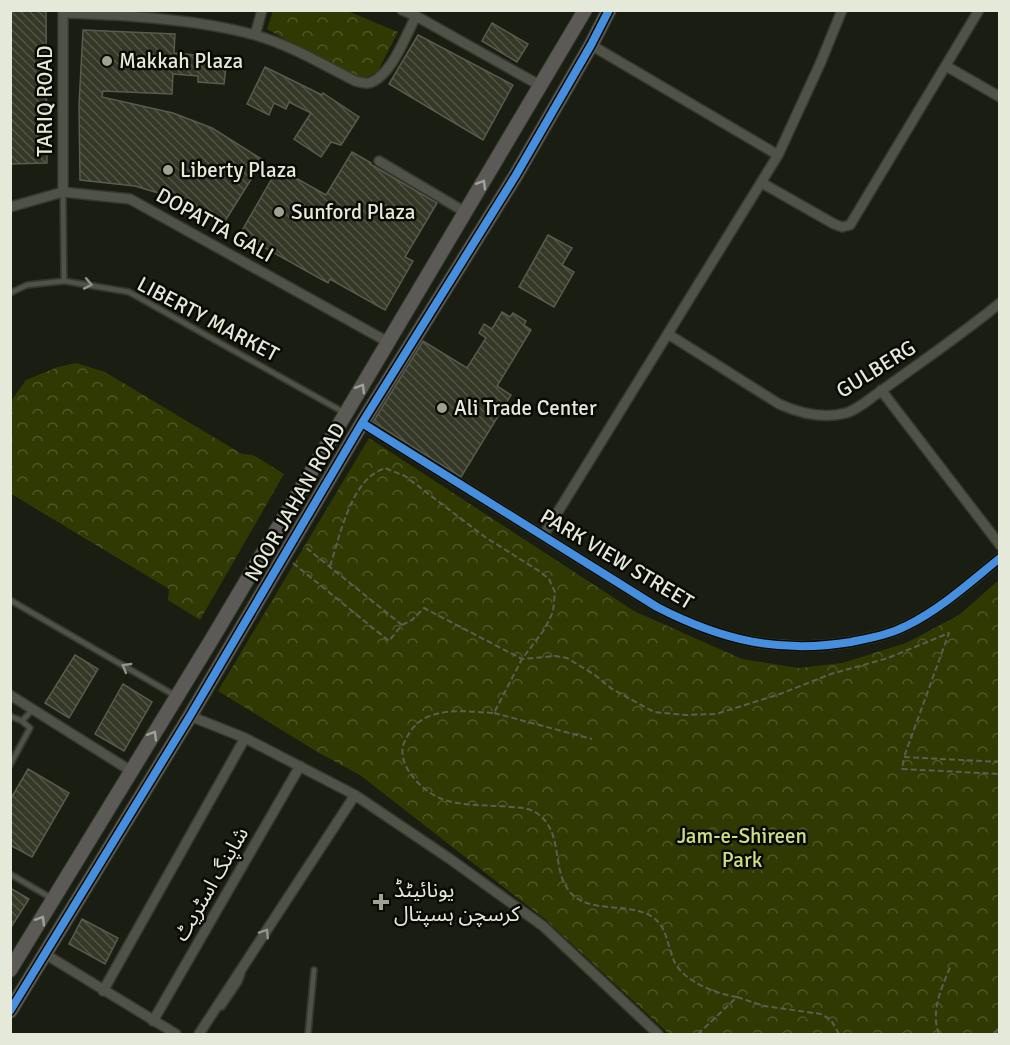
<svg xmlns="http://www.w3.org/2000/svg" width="1010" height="1045" viewBox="0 0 1010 1045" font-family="Signika,'Noto Sans Arabic',sans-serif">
<defs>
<pattern id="park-crowns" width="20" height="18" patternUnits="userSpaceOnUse" patternTransform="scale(1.5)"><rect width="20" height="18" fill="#303902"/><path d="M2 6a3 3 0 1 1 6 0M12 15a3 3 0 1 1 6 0" fill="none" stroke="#4e5626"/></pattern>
<pattern id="building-back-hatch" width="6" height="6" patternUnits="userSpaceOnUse" patternTransform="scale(1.5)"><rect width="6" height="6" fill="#353826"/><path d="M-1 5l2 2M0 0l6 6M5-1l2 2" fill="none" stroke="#525545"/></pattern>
</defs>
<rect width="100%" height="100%" fill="#1a1d11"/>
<path fill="url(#park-crowns)" d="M345,10L398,32L378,71L359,82L267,29L273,11Z
M76,363L105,372L242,454L253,455L284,474L200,620L168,600L169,589L13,495L11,492V401L26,380L58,367Z
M369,438L634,611L742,659L799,668L842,663L906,643L959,615L999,580V1034H669L546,920L360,775L319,753L218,691Z"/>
<path fill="url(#building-back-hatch)" stroke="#585b50" stroke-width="1.5" d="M10,10H46L47,163L10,164Z
M492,23L528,44L517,62L482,41Z
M83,30L175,34L174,53L227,58L224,84L198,82V76L173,74L172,94L103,91L102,97L173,113L212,128L263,160L222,226L188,202L135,186L80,180L79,105Z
M418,35L513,85L483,140L389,84Z
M265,67L322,95L323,93L359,117L341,145L331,142L321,157L294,139L311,113L289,102L286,109L274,103L269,115L247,104Z
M352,152L371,163L370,164L437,203L405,257L413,261L385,310L330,279L328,283L240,234L278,168L326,195Z
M548,235L572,248L562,265L574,272L554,307L519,287Z
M502,312L510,317L513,313L526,321L524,325L531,330L497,386L511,395L461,477L373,422L423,341L467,368L486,338L479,333L484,324L492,329Z
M75,655L98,669L69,718L45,703Z
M123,684L152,702L124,751L95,734Z
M28,769L69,793L32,857L10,845V800Z
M10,888L29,899L10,929Z
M82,919L118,938L105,964L69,944Z"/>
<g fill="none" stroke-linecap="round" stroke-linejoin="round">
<defs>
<path id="lane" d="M63,192L64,281
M10,293L27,285L64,281L129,292L345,413
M10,600L174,695
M10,716L22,721
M10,765L30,728L22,721L33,709
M10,874L51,898
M222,1007L239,982L242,974
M308,1034L314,970"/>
<path id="street" d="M402,10L416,16L541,86
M63,13C124,15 196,19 255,35C288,44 324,65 355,81C360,82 365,84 369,83C391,77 406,35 416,16
M255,35L262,10
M591,45L778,155
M946,66L1000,97
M379,161L465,212
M762,183L834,224L842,227L850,225L979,10
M63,192V10
M10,207L63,192L130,199L388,342
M668,334L779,404C799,413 824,419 846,413C859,409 870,398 881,391C921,362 961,335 1000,303
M881,390L1000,545
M362,423L657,607C721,640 779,654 851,642C870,638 889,635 908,625C942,608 970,582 1000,558
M543,536L778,155L820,64L842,10
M10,695L131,771
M190,716L245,738L355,795L450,859L543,926L658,1034
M45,954L176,1034
M103,991L245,738
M153,1021L300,766
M199,1034L355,795"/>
<path id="secondary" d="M10,970L212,639L585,10
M10,1011L190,716L362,423L516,175L591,45L609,10"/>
</defs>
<use href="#lane" stroke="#36382f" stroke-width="8"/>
<use href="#street" stroke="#36382f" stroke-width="12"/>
<use href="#secondary" stroke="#36382f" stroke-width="16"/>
<path stroke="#5b5d53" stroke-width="2" stroke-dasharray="6 3" stroke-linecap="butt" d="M293,563L389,641L402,625L304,546
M330,566C339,539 348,494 372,475C376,472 381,470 385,468L405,476L485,537L539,571L549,579L555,592L553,612L544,630L522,659L494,713C471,712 449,708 427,717C415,723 409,732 404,743C400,752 404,765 410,773C437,811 471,803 512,807C522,808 530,808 538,814C564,833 551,870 570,892C588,914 627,902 651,916C668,926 667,947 675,963C685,982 717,994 737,997L698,1034
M402,625L412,620L424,608L522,659L555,656L567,658L595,675L612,689L654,712L685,715L716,714L780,694L831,674L888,658L949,633L904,757
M494,713L592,739
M1000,762L904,757L902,769L1000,774
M737,997L764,1006L821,1014L831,1020L839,1034
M939,1034C930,1011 942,987 951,965
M995,1034L1000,1024"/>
<use href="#lane" stroke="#4f5247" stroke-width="4.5"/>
<use href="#street" stroke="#4f5247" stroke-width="9"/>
<use href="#secondary" stroke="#5b5a56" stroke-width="14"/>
<defs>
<path id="cycleway" d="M362,423L657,607C721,640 779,654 851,642C870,638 889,635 908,625C942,608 970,582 1000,558
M10,1011L190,716L362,423L516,175L591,45L609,10"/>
</defs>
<use href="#cycleway" stroke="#090b03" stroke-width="11"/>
<use href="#cycleway" stroke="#468fdf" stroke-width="8"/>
</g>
<defs><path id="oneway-chevron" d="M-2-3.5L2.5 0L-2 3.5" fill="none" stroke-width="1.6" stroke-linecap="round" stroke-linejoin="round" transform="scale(1.5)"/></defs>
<g stroke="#a0a298">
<use href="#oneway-chevron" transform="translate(482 184) rotate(-59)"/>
<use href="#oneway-chevron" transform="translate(361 388) rotate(-59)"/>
<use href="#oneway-chevron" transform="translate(153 735) rotate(-59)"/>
<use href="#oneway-chevron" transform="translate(41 920) rotate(-59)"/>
</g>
<g stroke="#929689">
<use href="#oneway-chevron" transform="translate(88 284) rotate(11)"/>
<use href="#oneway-chevron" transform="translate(126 667) rotate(-150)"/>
<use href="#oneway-chevron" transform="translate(265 933) rotate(-57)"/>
</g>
<g fill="#9ea293" stroke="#090b03" stroke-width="2">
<circle cx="107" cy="61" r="6"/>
<circle cx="168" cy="170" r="6"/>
<circle cx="279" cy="212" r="6"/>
<circle cx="442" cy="408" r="6"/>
<path d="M378 893h6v6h6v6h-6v6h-6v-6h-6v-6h6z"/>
</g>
<g text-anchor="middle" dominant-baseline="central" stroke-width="5" stroke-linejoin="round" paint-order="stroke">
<g font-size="21" fill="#e5e9d9" stroke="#090b03" text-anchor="start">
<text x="119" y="61">Makkah Plaza</text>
<text x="180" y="170">Liberty Plaza</text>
<text x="291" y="212">Sunford Plaza</text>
<text x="454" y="408">Ali Trade Center</text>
<text x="394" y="890">یونائیٹڈ<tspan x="394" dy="24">کرسچن ہسپتال</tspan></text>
</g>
<g font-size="21" fill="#e5e9d9" stroke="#090b03">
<text transform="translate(45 101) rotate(-90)">TARIQ ROAD</text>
<text transform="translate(215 225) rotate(29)">DOPATTA GALI</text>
<text transform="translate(208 319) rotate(28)">LIBERTY MARKET</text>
<text transform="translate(876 369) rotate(-32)">GULBERG</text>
<text transform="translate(295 502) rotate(-60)">NOOR JAHAN ROAD</text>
<text transform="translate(617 559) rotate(31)">PARK VIEW STREET</text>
<text transform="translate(211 884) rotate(-60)">شاپنگ اسٹریٹ</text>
</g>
<g font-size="21" fill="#cce083" stroke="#090b03">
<text x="742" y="836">Jam-e-Shireen<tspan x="742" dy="24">Park</tspan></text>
</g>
</g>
<rect width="1010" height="1045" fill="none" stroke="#e5e9d9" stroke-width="24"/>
</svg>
